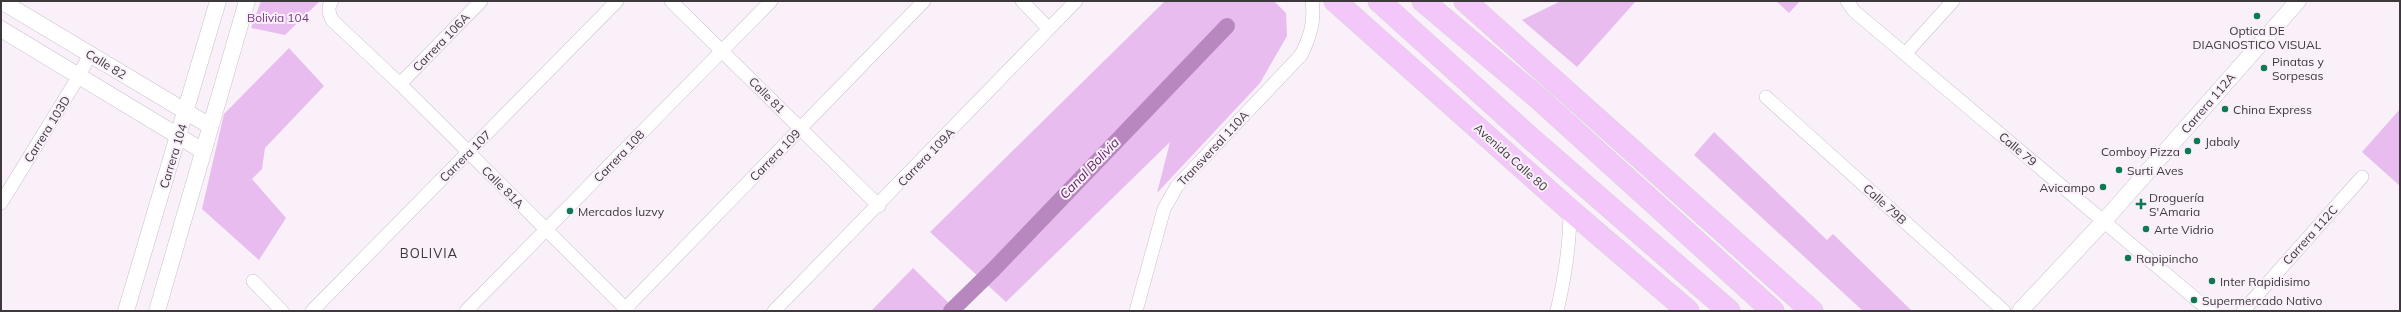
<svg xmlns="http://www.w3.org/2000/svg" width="2401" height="312" viewBox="0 0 2401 312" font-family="Mulish,sans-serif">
<rect width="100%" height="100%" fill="#f9f0fa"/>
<path fill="#e8bcee" d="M261,1H320L285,35L251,28Z
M1165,1H1274L1286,13L1287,36L1260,83L1157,193L1170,142L1006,302L930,232Z
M1561,1H1636L1577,67L1522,20Z
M1776,1H1800L1789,13Z
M289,48L324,86L265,148L262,169L252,179L286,218L259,260L202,209L224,114Z
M2400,109V186L2362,152Z
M1714,132L1827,240L1833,234L1912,311H1863L1694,155Z
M913,268L957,311H871Z"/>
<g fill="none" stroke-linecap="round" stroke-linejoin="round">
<path stroke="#b887bf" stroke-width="16" d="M951,311L994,269L1227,26"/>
<defs>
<path id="minor" d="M332,1C327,7 329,13 332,20L400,84L628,311
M671,1L879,206
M1022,1L1048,28
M1847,1L1854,11L2210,311
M1905,54L1953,1
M400,84L481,1
M1766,97L2004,311
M1,203L79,76L90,54
M253,281L282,311
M625,309L924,1
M312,311L617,1
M466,311L771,1
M774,311L1076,1
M1136,311L1164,209L1177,186L1301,55C1310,37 1315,22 1312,1
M1557,311C1565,277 1570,246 1570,210
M2243,311L2362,177"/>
<path id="tertiary" d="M1,1L210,126
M1,29L203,151
M126,311L218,1
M157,311L247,1
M2020,311L2104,221L2298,1"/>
<path id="trunk" d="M1335,1L1570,210L1688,311
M1379,1L1527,135L1729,311
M1423,1L1537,97L1773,311
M1465,1L1812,311"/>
</defs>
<use href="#minor" stroke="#c9c0ca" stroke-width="14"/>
<use href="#tertiary" stroke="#c9c0ca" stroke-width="17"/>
<use href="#trunk" stroke="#d4d3d4" stroke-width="23"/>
<use href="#minor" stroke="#fff" stroke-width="13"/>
<use href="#tertiary" stroke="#fff" stroke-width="16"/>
<use href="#trunk" stroke="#f4c7fb" stroke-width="22"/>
</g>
<g fill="#0d7851" stroke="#f9f0fa" stroke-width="1.5">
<circle cx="2257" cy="16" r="4"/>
<circle cx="2264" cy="68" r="4"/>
<circle cx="2225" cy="109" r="4"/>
<circle cx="2197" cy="141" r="4"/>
<circle cx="2188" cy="151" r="4"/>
<circle cx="2119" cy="170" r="4"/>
<circle cx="2103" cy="187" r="4"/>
<path d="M2139 198h4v4h4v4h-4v4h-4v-4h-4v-4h4z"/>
<circle cx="570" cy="211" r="4"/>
<circle cx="2146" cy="229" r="4"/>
<circle cx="2128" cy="258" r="4"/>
<circle cx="2212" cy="281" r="4"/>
<circle cx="2194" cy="300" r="4"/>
</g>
<g text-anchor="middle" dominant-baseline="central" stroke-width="4" stroke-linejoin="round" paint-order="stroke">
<g font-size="12" fill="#783b81" stroke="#f9f0fa">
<text x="278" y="17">Bolivia 104</text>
</g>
<g font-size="12" fill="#3c383c" stroke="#f9f0fa" text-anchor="start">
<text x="2257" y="30" text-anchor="middle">Optica DE<tspan x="2257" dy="14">DIAGNOSTICO VISUAL</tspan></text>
<text x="2272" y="61">Pinatas y<tspan x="2272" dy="14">Sorpesas</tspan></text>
<text x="2233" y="109">China Express</text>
<text x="2205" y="141">Jabaly</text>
<text x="2180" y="151" text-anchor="end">Comboy Pizza</text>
<text x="2127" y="170">Surti Aves</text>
<text x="2095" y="187" text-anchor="end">Avicampo</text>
<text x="2149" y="197">Droguería<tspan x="2149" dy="14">S'Amaria</tspan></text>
<text x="578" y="211">Mercados luzvy</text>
<text x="2154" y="229">Arte Vidrio</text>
<text x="2136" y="258">Rapipincho</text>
<text x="2220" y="281">Inter Rapidisimo</text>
<text x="2202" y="300">Supermercado Nativo</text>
</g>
<g font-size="12" fill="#3c383c" stroke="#f9f0fa">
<text transform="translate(441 42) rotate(-46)">Carrera 106A</text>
<text transform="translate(106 64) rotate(31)">Calle 82</text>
<text transform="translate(767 95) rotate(45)">Calle 81</text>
<text transform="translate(2208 103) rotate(-49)">Carrera 112A</text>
<text transform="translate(47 129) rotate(-58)">Carrera 103D</text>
<text transform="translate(1213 148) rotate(-47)">Transversal 110A</text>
<text transform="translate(2018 149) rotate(40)">Calle 79</text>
<text transform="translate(775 155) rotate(-46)">Carrera 109</text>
<text transform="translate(173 156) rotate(-73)">Carrera 104</text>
<text transform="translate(465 156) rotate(-45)">Carrera 107</text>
<text transform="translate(619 156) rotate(-46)">Carrera 108</text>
<text transform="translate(926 157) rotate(-46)">Carrera 109A</text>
<text transform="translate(1511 157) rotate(42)">Avenida Calle 80</text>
<text transform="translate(503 187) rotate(45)">Calle 81A</text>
<text transform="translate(1885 204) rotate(42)">Calle 79B</text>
<text transform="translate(2310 235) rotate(-48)">Carrera 112C</text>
</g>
<g font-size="13" font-style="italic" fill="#5a1e63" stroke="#f9f0fa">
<text transform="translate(1089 168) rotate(-46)">Canal Bolivia</text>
</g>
<g font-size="13" letter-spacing="1" fill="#3c383c" stroke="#f9f0fa">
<text x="429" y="253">BOLIVIA</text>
</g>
</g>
<rect width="2401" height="312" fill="none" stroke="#3c383c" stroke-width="4"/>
</svg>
